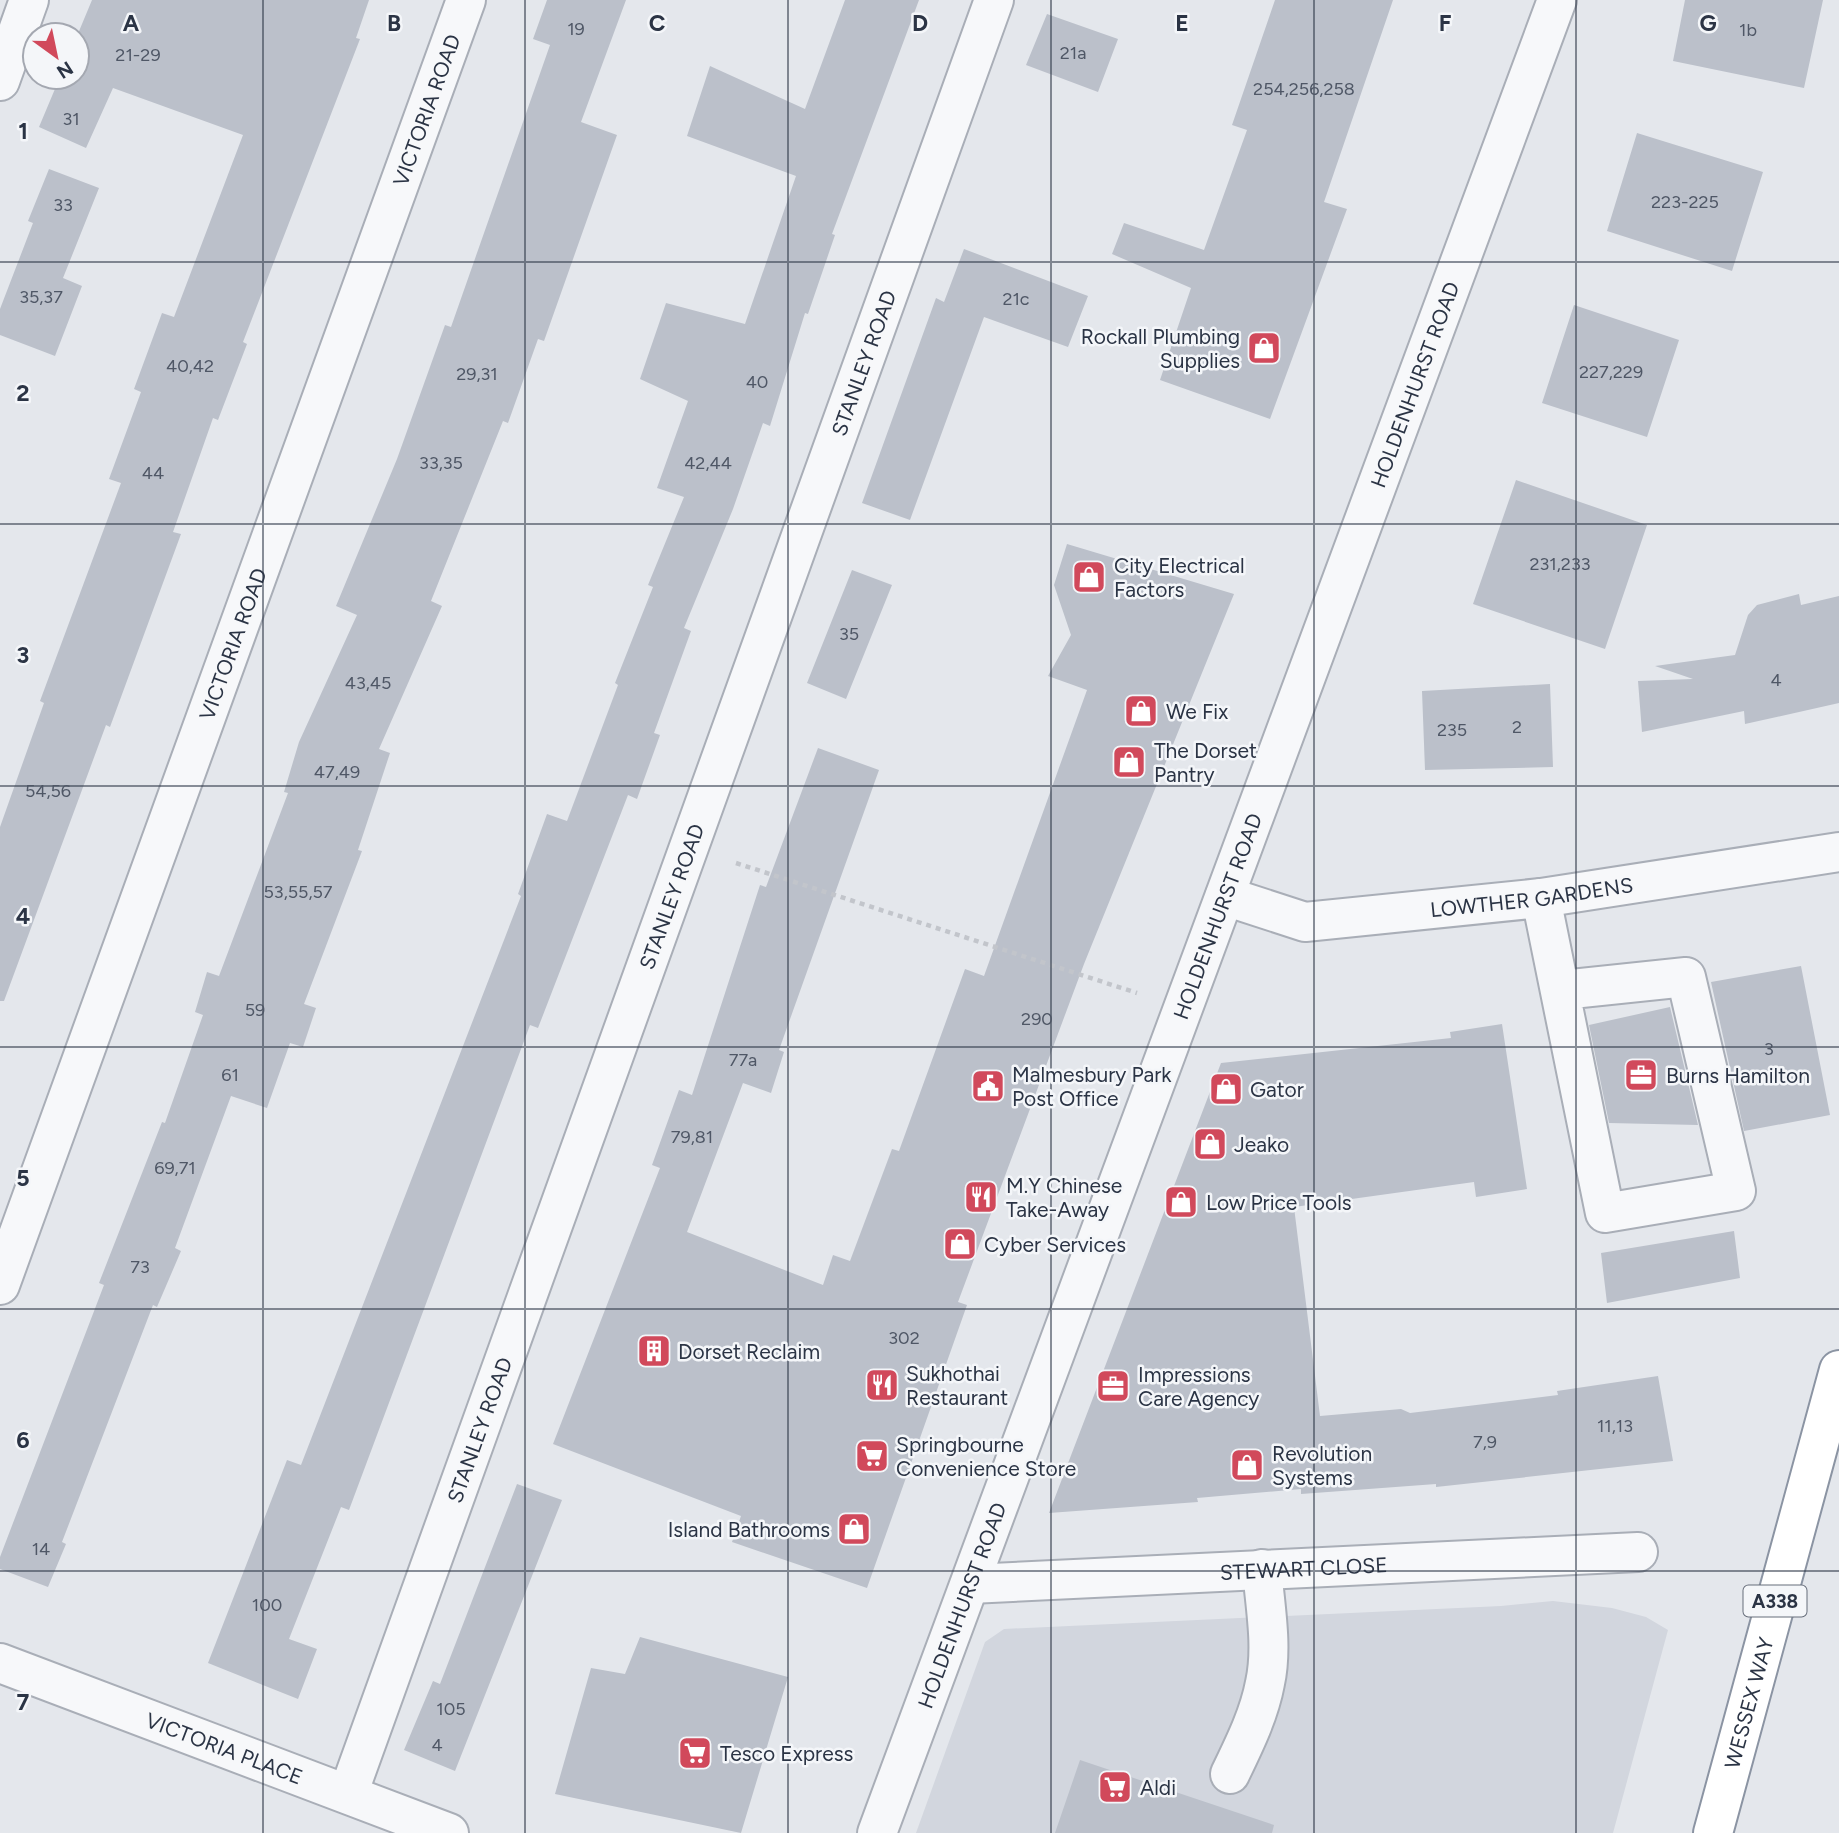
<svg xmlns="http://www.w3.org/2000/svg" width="1839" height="1833" viewBox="0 0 1839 1833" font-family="Figtree,sans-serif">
<rect width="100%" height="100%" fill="#e4e7ec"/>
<path fill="#d2d6de" d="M1553,1601L1612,1608L1646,1617L1668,1630L1613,1833H916L985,1642L1004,1629L1501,1606Z"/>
<path fill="#bbc0ca" d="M92,0H369L356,38L360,39L243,342L247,344L218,420L213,418L173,532L181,534L110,727L106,725L4,1001H0V827L44,703L40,701L121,483L109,479L141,392L134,389L162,313L174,317L243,135L113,88L86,148L39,127L60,77H77V36Z
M547,0H626L581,122L617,135L544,341L538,339L508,423L503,421L431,601L442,606L379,749L390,753L358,850L362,851L304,1004L316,1008L303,1047L290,1043L267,1108L231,1096L175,1248L181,1251L157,1307L153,1305L62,1542L66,1544L48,1587L0,1569V1557L104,1285L99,1283L162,1122L165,1123L203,1015L195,1012L207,972L219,976L288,793L284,792L299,742L357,615L336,606L397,459L445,325L451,327L550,45L533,39Z
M845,0H919L832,234L835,235L808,314L805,313L770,426L763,423L733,509L684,628L691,631L654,733L660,735L637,799L628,795L538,1028L530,1025L349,1510L341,1507L289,1639L317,1649L298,1699L208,1663L287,1460L301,1465L521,896L518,894L547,814L567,821L618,685L615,683L653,587L648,585L684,497L657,488L688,401L640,379L666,303L745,324L796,176L687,136L710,66L805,109Z
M1275,0H1393L1324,202L1347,209L1270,419L1160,380L1191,288L1112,254L1124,223L1204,250L1247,130L1232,125Z
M1685,0H1823L1804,88L1673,61Z
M1047,14L1118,39L1098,92L1026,65Z
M1637,133L1763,172L1732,271L1607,231Z
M49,169L99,188L63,278L82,286L55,356L0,335V309L33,223L28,221Z
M964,249L1088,296L1068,347L984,317L910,520L862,503L936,298L944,302Z
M1574,305L1679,340L1647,437L1542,403Z
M1516,480L1647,525L1605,649L1473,604Z
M1067,544L1234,594L1084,964L958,1302L967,1305L867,1588L732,1542L741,1516L553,1444L660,1168L652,1165L679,1090L692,1095L760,885L766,887L818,748L879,770L779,1050L784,1052L771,1093L743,1083L687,1232L823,1285L833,1255L850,1261L892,1149L899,1151L965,969L984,976L1087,690L1048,676L1071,635L1054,585Z
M852,570L892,585L846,699L807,683Z
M1799,594L1801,605L1839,596V703L1745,724L1744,711L1642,732L1638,681L1693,679L1655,666L1735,655L1748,615L1757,605Z
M1550,684L1553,767L1425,770L1422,691Z
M1801,966L1830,1115L1744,1131L1711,982Z
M1670,1007L1698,1125L1609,1123L1589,1025Z
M1502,1024L1527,1189L1476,1197L1474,1182L1294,1207L1320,1416L1401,1409L1410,1413L1558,1395L1557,1391L1658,1376L1673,1461L1436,1487V1484L1301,1494V1489L1197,1498L1198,1502L1049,1513L1221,1063L1451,1038L1450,1032Z
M1734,1231L1740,1278L1607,1303L1601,1253Z
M517,1484L562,1500L455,1771L404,1750L433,1681L440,1684Z
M640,1637L788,1677L741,1833L555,1794L591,1668L625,1674Z
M1080,1760L1274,1825L1272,1833H1055Z"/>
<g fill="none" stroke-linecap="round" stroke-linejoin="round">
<defs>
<g id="minor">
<path d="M0,81L29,0"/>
<path id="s1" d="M1225,896L1305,922L1541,898L1839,852"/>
<path d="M1541,898L1605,1213L1736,1191L1686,977L1562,990"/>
<path id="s2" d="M0,1285L466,0"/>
<path id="s3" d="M970,1584L1638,1552"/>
<path id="s4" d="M0,1663L449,1833"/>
<path d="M1230,1774C1244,1745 1259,1715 1265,1683C1273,1647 1265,1606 1262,1569"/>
<path id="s5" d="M348,1794L994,0"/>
<path id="s6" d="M877,1833L1557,0"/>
</g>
<g id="highway">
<path id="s7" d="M1713,1833L1839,1370"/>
</g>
</defs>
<use href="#minor" stroke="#a9aeb7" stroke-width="42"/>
<use href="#highway" stroke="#8b94a3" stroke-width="42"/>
<path stroke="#c2c5cb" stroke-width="4.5" stroke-dasharray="5 5" stroke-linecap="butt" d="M736,863L1137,993"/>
<use href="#minor" stroke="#f7f8fa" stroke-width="38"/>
<use href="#highway" stroke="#fff" stroke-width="38"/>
</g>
<path fill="none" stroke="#2b3445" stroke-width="2" stroke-opacity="0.55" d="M263,0V1833M525,0V1833M788,0V1833M1051,0V1833M1314,0V1833M1576,0V1833M0,262H1839M0,524H1839M0,786H1839M0,1047H1839M0,1309H1839M0,1571H1839"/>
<defs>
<symbol id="shop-square" viewBox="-11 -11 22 22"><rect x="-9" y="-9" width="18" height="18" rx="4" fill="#d1495b" stroke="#f4f6f9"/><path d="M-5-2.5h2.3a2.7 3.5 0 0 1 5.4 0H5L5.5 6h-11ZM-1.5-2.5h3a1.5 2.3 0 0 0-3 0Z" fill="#fff"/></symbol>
<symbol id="office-square" viewBox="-11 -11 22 22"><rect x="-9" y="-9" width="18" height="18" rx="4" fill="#d1495b" stroke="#f4f6f9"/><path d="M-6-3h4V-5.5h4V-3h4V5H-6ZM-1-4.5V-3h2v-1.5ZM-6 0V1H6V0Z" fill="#fff"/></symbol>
<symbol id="civic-square" viewBox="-11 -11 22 22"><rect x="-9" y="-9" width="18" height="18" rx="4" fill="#d1495b" stroke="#f4f6f9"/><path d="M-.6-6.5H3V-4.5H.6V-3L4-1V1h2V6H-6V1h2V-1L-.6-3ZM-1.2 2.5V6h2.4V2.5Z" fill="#fff"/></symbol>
<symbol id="restaurant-square" viewBox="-11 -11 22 22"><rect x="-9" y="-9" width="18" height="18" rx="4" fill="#d1495b" stroke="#f4f6f9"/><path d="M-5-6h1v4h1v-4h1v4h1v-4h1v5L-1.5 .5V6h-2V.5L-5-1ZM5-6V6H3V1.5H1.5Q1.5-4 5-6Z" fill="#fff"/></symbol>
<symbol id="building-square" viewBox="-11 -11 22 22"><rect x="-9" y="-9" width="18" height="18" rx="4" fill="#d1495b" stroke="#f4f6f9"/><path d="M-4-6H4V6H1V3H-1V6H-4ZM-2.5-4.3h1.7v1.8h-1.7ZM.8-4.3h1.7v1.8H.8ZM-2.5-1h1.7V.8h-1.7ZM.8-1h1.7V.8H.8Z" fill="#fff"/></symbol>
<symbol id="supermarket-square" viewBox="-11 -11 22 22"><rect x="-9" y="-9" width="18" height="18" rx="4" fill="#d1495b" stroke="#f4f6f9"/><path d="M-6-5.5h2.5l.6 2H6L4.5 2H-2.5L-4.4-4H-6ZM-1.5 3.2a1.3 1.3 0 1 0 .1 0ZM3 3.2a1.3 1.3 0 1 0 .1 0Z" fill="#fff"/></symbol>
</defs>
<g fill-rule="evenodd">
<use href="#shop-square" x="1245" y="329" width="38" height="38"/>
<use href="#shop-square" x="1070" y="558" width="38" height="38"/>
<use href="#shop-square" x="1122" y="692" width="38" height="38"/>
<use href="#shop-square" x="1110" y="743" width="38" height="38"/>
<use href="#office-square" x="1622" y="1056" width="38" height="38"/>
<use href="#civic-square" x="969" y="1067" width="38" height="38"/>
<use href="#shop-square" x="1207" y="1070" width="38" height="38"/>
<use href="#shop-square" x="1191" y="1125" width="38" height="38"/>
<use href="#restaurant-square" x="962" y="1178" width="38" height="38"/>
<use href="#shop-square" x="1162" y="1183" width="38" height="38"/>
<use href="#shop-square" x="941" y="1225" width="38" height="38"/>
<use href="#building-square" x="635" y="1332" width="38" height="38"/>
<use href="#restaurant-square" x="863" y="1366" width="38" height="38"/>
<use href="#office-square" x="1094" y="1367" width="38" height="38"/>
<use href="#supermarket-square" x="853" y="1437" width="38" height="38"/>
<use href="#shop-square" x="1228" y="1446" width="38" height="38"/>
<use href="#shop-square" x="835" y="1510" width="38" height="38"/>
<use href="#supermarket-square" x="676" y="1734" width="38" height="38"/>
<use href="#supermarket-square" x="1096" y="1768" width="38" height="38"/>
</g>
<g text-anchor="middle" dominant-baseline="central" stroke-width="5" stroke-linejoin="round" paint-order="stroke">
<g font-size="18" fill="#4f5766">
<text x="576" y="29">19</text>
<text x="1748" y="30">1b</text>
<text x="1073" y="53">21a</text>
<text x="138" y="55">21-29</text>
<text x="1304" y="89">254,256,258</text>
<text x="71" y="119">31</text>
<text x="1685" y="202">223-225</text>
<text x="63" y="205">33</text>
<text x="41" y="297">35,37</text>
<text x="1016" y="299">21c</text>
<text x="190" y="366">40,42</text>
<text x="1611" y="372">227,229</text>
<text x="477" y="374">29,31</text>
<text x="757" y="382">40</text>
<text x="441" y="463">33,35</text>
<text x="708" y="463">42,44</text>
<text x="153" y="473">44</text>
<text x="1560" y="564">231,233</text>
<text x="849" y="634">35</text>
<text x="1776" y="680">4</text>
<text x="368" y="683">43,45</text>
<text x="1517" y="727">2</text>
<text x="1452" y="730">235</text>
<text x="337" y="772">47,49</text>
<text x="48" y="791">54,56</text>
<text x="298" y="892">53,55,57</text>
<text x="255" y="1010">59</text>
<text x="1037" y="1019">290</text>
<text x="1769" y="1049">3</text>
<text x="743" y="1060">77a</text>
<text x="230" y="1075">61</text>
<text x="692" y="1137">79,81</text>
<text x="175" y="1168">69,71</text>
<text x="140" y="1267">73</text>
<text x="904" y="1338">302</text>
<text x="1615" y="1426">11,13</text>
<text x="1485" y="1442">7,9</text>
<text x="41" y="1549">14</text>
<text x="267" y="1605">100</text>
<text x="451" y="1709">105</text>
<text x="437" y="1745">4</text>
</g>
<rect fill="#f4f6f9" stroke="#676e7b" stroke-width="2" x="1743.5" y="1585.5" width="63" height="31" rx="5"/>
<g font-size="19" font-weight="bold" fill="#2b3445">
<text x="1775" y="1601">A338</text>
</g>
<g font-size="21" fill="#2b3445" stroke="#f4f6f9">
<text stroke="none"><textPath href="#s2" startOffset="1250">VICTORIA ROAD</textPath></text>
<text stroke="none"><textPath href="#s5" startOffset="1521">STANLEY ROAD</textPath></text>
<text stroke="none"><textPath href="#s6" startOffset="1545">HOLDENHURST ROAD</textPath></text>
<text stroke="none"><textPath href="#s2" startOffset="682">VICTORIA ROAD</textPath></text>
<text stroke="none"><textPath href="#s1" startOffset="312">LOWTHER GARDENS</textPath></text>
<text stroke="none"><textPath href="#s5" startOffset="954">STANLEY ROAD</textPath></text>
<text stroke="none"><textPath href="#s6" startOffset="978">HOLDENHURST ROAD</textPath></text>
<text stroke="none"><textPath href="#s5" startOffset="387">STANLEY ROAD</textPath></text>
<text stroke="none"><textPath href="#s3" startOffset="334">STEWART CLOSE</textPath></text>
<text stroke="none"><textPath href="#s6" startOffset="243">HOLDENHURST ROAD</textPath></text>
<text stroke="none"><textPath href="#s7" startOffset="135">WESSEX WAY</textPath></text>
<text stroke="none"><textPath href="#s4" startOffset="240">VICTORIA PLACE</textPath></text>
</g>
<g font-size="21" fill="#2b3445" stroke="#f4f6f9" text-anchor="start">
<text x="1240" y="336" text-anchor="end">Rockall Plumbing<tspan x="1240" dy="24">Supplies</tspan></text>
<text x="1114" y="565">City Electrical<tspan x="1114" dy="24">Factors</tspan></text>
<text x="1166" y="711">We Fix</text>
<text x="1154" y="750">The Dorset<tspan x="1154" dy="24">Pantry</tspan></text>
<text x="1012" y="1074">Malmesbury Park<tspan x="1012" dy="24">Post Office</tspan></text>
<text x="1666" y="1075">Burns Hamilton</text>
<text x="1250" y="1089">Gator</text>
<text x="1234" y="1144">Jeako</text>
<text x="1006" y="1185">M.Y Chinese<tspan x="1006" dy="24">Take-Away</tspan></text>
<text x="1206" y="1202">Low Price Tools</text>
<text x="984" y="1244">Cyber Services</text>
<text x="678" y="1351">Dorset Reclaim</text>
<text x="906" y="1373">Sukhothai<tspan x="906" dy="24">Restaurant</tspan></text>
<text x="1138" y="1374">Impressions<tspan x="1138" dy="24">Care Agency</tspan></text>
<text x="896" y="1444">Springbourne<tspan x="896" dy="24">Convenience Store</tspan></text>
<text x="1272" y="1453">Revolution<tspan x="1272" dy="24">Systems</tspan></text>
<text x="830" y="1529" text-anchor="end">Island Bathrooms</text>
<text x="720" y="1753">Tesco Express</text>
<text x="1140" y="1787">Aldi</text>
</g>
</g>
<g font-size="23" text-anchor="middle" font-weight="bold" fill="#2b3445" stroke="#f4f6f9" stroke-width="5" stroke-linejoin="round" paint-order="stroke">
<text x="131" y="31">A</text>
<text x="394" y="31">B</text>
<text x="657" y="31">C</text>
<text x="920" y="31">D</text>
<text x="1182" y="31">E</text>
<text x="1445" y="31">F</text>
<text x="1708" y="31">G</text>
<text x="23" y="139">1</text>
<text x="23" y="401">2</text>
<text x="23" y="663">3</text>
<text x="23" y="924">4</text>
<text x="23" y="1186">5</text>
<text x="23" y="1448">6</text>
<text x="23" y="1710">7</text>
</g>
<g transform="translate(56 56) rotate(147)"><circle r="33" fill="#f4f6f9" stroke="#a4a8b1" stroke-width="2"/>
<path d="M0-5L12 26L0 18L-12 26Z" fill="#d1495b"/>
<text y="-10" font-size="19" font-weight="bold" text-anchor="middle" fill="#2b3445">N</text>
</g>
</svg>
